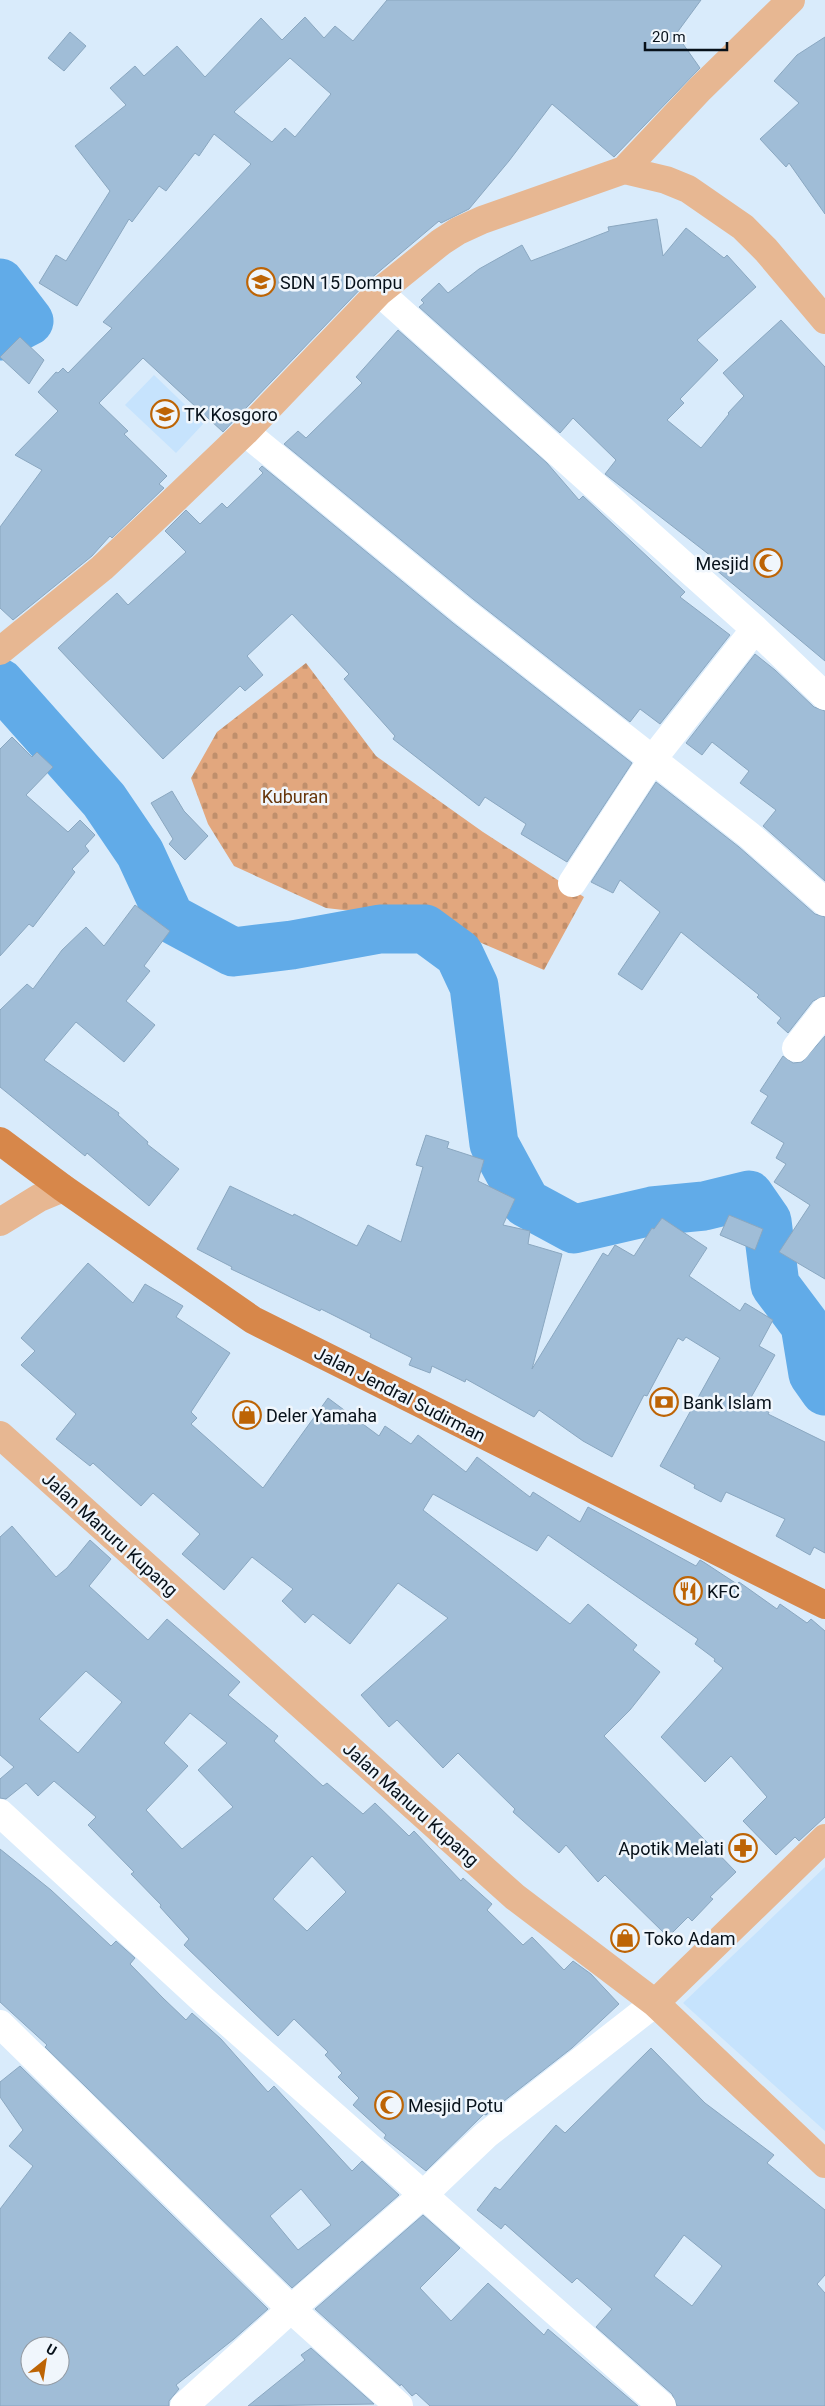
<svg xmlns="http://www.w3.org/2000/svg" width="825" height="2406" viewBox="0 0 825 2406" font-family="Roboto,sans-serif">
<defs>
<pattern id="cemetery-stones" width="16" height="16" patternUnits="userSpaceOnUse" patternTransform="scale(1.25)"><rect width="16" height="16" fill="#e2a77e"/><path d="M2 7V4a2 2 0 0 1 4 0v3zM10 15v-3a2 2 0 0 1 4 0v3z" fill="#c08f6c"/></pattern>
</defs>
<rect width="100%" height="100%" fill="#d9ebfb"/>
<path fill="#c6e3fd" d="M154,375L204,423L176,453L125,405Z
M825,1867V2131L683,2003Z"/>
<path fill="url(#cemetery-stones)" d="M306,663L376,756L483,832L584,897L544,970L472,939L404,917L326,908L234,866L208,824L191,778L217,732Z"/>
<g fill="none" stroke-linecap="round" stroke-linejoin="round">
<path stroke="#61abe8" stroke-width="49" d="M0,283L29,321L0,336
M0,683L104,800L140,853L170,918L233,952L292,945L380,929H425L459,954L474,986L494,1144L526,1203L574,1229L652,1211L704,1206L749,1195L767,1221L775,1285L805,1325L813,1374L825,1391"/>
</g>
<path fill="#a0bdd7" stroke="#8aa7c0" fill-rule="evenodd" d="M387,0H701L676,34L700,68L614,157L552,104L509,161L469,209L441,223L439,221L369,280L223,432L143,358L99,403L128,431L124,434L167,476L159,484L164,488L112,538L110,536L92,556L13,620L0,608V527L42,470L15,455L58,411L38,392L56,372L58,373L63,368L68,373L112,328L103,322L251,164L214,134L199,156L195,153L166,191L159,186L132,222L129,219L77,306L39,283L56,255L66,261L110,191L75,146L126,105L110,88L135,66L144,76L177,46L205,77L261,18L282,40L305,17L324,38L335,26L353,41ZM290,58L331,94L295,137L285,128L272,142L234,112Z
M70,32L86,46L64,71L48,58Z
M825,37V214L789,163L786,167L760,139L799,103L774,81L797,55Z
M657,219L663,256L686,228L724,258L727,255L756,287L697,340L718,360L680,399L684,403L667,420L701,448L729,414L728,413L744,396L723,373L781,320L825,367V661L715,569L720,563L605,474L616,460L573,418L560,433L419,307L424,303L421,300L439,283L448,293L479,269L522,245L531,261L609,231L608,227Z
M398,330L547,463L579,500L583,496L685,592L680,597L730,635L660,724L640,709L630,722L473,599L284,444L298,431L306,438L362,383L356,377Z
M20,337L44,360L29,384L0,357Z
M262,466L453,623L632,763L567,862L521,834L526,824L485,797L479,806L393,739L395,736L344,679L349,674L292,614L247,656L263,675L245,691L240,686L163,759L58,648L117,593L128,605L186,552L165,531L186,510L200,524L222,503L227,508L263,473L259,469Z
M755,654L775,670L814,707L825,711V881L763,826L776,810L740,783L749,771L712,742L702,755L686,743Z
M12,737L32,757L37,752L53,767L26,795L68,832L80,820L95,835L85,846L89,851L72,869L75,872L33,927L29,924L0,956V749Z
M656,782L739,847L815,914L825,917V996L813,1001L788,1033L777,1023L781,1018L757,997L759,995L681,932L642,990L618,974L660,912L620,880L613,893L591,882Z
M172,791L184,811L208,836L185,860L169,844L173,839L151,803Z
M135,905L170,931L144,966L150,971L126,1001L155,1025L124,1062L76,1022L44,1060L119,1113L118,1115L148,1142L147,1144L179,1169L149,1206L87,1153L85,1156L0,1087V1010L27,984L33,989L62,950L86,927L104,946Z
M825,1036V1279L779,1252L810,1205L774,1182L786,1164L776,1158L784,1143L751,1123L768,1096L760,1091L783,1056L793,1063L802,1062Z
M426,1135L449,1142L447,1148L484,1160L478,1181L515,1199L503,1225L530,1231L528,1244L562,1254L532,1369L603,1253L608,1256L615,1245L634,1256L652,1228L654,1229L662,1218L707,1248L689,1276L740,1311L745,1303L773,1320L759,1346L775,1355L749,1401L769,1412L768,1414L825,1442V1553L814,1547L810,1555L776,1536L785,1519L726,1492L721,1502L694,1488L695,1485L660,1466L720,1358L686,1337L683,1341L678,1338L647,1396L644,1395L612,1457L583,1441L539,1410L534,1417L466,1379L465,1382L432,1366L430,1373L409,1365L412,1358L370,1337L371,1334L321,1309L320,1311L231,1269L232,1267L197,1249L230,1186L293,1216L294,1214L357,1246L368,1225L401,1242L423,1167L416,1165Z
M729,1215L763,1229L755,1250L720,1235Z
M88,1263L133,1303L145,1284L183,1306L176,1317L230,1353L191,1412L197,1418L191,1424L263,1488L328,1398L379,1436L385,1426L411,1444L418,1435L466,1472L477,1457L530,1497L533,1492L580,1522L588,1507L696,1566L700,1560L705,1563L737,1584L739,1582L777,1609L780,1604L807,1623L811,1619L825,1631V1817L799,1841L795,1837L776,1855L743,1821L767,1797L731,1756L705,1782L661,1737L723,1668L714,1661L715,1659L695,1644L698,1639L548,1535L537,1551L433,1494L423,1510L570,1624L588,1604L637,1645L633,1650L660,1672L630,1710L604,1736L736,1872L710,1897L713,1899L692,1921L688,1917L668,1937L605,1875L598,1882L566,1845L559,1853L513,1812L515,1809L458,1753L443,1768L397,1720L389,1727L361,1695L448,1618L398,1583L350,1644L313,1614L305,1623L282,1601L293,1589L252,1557L224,1590L182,1554L200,1534L153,1493L141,1506L93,1463L90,1466L56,1439L76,1414L21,1365L35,1351L21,1338Z
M12,1526L56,1577L67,1568L90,1540L111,1559L89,1586L148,1640L167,1619L240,1682L228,1695L278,1736L274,1741L323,1786L327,1783L363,1814L375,1803L409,1836L414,1831L461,1881L463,1878L492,1904L487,1910L523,1945L532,1937L564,1970L573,1961L591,1974L619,2004L572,2048L486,2115L484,2114L426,2171L384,2138L386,2135L353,2105L359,2098L338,2077L342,2073L325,2055L328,2052L294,2019L278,2036L184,1945L189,1939L160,1907L161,1905L131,1874L134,1872L88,1825L96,1817L54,1781L38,1796L26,1783L6,1799L0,1798V1779L14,1767L0,1755V1537ZM86,1671L122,1702L78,1753L39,1719ZM190,1713L227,1743L198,1770L233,1807L182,1849L146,1810L188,1766L164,1743ZM312,1856L346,1892L307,1931L273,1899Z
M0,1849L51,1890L111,1946L116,1941L135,1958L130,1964L163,1998L186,2020L192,2013L221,2039L268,2092L274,2086L352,2171L362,2161L399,2195L292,2288L45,2047L47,2045L0,2002ZM301,2189L331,2225L298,2250L270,2216Z
M651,2048L705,2103L774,2155L767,2163L825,2210V2275L817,2284L825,2293V2406H677L672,2394L596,2327L612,2309L577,2278L572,2283L505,2224L501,2229L477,2210L495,2187L500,2190L556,2125L565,2133ZM684,2235L722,2266L692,2306L654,2276Z
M20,2066L268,2309L234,2339L176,2385L179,2389L169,2401V2406H0V2209L33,2166L9,2146L23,2130L0,2097V2082ZM30,2346H60V2376H30Z
M423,2215L460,2248L420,2288L451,2321L488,2283L544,2335L548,2329L638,2406H430L416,2393L412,2396L401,2384L400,2386L315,2309Z
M311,2348L374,2404L248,2406L305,2360L301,2355Z"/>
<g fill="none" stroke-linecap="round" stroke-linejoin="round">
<path stroke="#fff" stroke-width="28" d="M379,292L755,629L825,696
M245,432L463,611L749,835L825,902
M572,883L652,760L755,629
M796,1048L825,1011
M0,1813L203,2000L662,2406
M0,2024L291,2309L399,2406
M184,2406L291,2309L424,2194L486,2135L655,2003"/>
<path stroke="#e7b792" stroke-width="28" d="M624,170L700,89L791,0
M0,651L102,568L170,504L245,432L379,292L441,242L458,231L482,220L624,170L666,180L688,189L743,227L766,250L825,320
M0,1222L39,1198L63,1188
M0,1435L515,1897L655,2003L825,2164
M655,2003L825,1838"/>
<path stroke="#d7874a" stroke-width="28" d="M0,1141L63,1188L253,1320L825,1605"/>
</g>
<defs>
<symbol id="school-ring" viewBox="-11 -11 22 22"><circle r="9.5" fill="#f0f6fc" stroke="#bd6405" stroke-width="1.5"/><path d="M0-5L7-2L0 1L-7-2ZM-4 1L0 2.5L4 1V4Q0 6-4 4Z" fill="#bd6405"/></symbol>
<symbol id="mosque-ring" viewBox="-11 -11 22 22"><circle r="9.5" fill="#f0f6fc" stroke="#bd6405" stroke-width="1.5"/><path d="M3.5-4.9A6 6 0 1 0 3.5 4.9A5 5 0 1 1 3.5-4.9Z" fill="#bd6405"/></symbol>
<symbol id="bank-ring" viewBox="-11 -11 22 22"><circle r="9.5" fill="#f0f6fc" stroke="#bd6405" stroke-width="1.5"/><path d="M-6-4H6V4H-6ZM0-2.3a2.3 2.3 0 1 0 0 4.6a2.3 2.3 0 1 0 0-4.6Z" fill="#bd6405"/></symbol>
<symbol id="shop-ring" viewBox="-11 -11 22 22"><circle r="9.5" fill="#f0f6fc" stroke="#bd6405" stroke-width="1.5"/><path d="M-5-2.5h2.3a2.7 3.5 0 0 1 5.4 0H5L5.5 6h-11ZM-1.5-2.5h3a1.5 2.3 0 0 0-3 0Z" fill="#bd6405"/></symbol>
<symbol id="restaurant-ring" viewBox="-11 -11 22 22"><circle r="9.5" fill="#f0f6fc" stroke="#bd6405" stroke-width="1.5"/><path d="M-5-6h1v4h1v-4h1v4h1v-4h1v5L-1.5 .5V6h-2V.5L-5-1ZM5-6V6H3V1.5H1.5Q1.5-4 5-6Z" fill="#bd6405"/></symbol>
<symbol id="pharmacy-ring" viewBox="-11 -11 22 22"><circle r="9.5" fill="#f0f6fc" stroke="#bd6405" stroke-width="1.5"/><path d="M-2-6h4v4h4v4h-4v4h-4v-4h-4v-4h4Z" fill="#bd6405"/></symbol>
</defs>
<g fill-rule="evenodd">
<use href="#school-ring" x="245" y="266" width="32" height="32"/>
<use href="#school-ring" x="149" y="398" width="32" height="32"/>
<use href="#mosque-ring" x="752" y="547" width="32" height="32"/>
<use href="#bank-ring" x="648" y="1386" width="32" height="32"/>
<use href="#shop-ring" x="231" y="1399" width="32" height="32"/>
<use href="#restaurant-ring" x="672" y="1575" width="32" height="32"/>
<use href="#pharmacy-ring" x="727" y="1832" width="32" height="32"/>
<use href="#shop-ring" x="609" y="1922" width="32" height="32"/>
<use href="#mosque-ring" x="373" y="2089" width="32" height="32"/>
</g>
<g text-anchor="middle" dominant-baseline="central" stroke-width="5" stroke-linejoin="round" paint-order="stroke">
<g font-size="18" fill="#07111a" stroke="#f0f6fc" text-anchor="start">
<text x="280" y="282">SDN 15 Dompu</text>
<text x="184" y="414">TK Kosgoro</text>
<text x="749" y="563" text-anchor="end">Mesjid</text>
<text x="683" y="1402">Bank Islam</text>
<text x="266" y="1415">Deler Yamaha</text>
<text x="707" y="1591">KFC</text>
<text x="724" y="1848" text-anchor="end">Apotik Melati</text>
<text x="644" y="1938">Toko Adam</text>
<text x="408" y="2105">Mesjid Potu</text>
</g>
<g font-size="18" fill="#67360a" stroke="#f0f6fc">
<text x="295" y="796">Kuburan</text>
</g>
<g font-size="18" fill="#07111a" stroke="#f0f6fc">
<text transform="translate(400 1394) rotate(27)">Jalan Jendral Sudirman</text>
<text transform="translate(110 1534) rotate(42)">Jalan Manuru Kupang</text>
<text transform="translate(411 1804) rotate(42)">Jalan Manuru Kupang</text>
</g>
</g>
<g transform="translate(45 2361) rotate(30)"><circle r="24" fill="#f0f6fc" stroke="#939aa2"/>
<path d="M0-4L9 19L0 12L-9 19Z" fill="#bd6405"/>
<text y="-8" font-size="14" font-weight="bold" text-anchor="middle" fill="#07111a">U</text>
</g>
<path d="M645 42v8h82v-8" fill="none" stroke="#07111a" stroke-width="2.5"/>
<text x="652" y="42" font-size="15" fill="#07111a" stroke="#f0f6fc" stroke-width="4" paint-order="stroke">20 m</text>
</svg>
